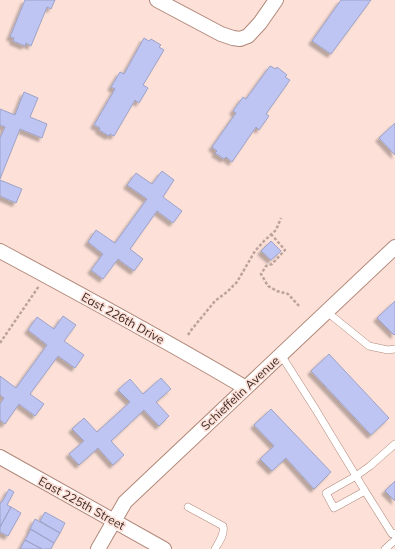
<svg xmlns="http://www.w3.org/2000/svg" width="395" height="549" viewBox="0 0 395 549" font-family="Mulish,sans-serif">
<defs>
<filter id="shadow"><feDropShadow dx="-3.5" dy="3.5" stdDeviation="1" flood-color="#0004"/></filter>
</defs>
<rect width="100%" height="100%" fill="#fde1d8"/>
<path fill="#bfc5f3" stroke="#9da2c8" filter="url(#shadow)" d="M25,0H55L51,9L47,7L31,46L26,43L25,46L13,41L14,38L10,37Z
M341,0H371L331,54L312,41Z
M144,38L149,41L151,39L161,45L159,47L164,50L143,85L148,88L139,103L135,100L114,136L110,134L109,136L99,130L100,128L94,125L115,89L111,87L120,72L124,74Z
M270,66L276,69L277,67L287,75L285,77L290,80L266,114L269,116L259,130L256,127L232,162L226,157L224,159L215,153L217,151L212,147L236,113L233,111L243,97L246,99Z
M24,92L38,98L30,117L47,124L42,138L20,129L0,179V138L5,127L0,125V109L15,115Z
M395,123V155L379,138Z
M162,171L174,180L163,197L182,211L173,223L157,211L130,249L143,259L134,271L118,259L103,279L91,270L103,254L88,242L96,230L115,243L147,199L127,185L136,173L152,184Z
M0,180L22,189L16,203L0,196Z
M271,241L281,251L271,260L261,251Z
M395,301V334L394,335L377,318Z
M63,316L76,325L64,341L84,355L75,368L58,356L30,394L44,404L35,416L19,404L5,424L0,420V404L4,398L0,395V376L16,388L47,345L28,330L37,317L54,329Z
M329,354L389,418L371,435L311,371Z
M161,378L171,389L156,402L169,416L159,426L144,410L111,441L124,455L113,465L98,448L79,465L69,454L84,441L72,429L84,418L97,432L130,402L118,390L130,379L143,394Z
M271,409L331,472L314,489L286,458L272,471L260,459L274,446L254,425Z
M395,481V501L385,491Z
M9,489L14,492L7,505L11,507L0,527V504L1,502H2Z
M11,507L21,513L8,536L0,532V527Z
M45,512L65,523L60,533L40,521Z
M35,519L60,533L54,543L30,529Z
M31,529L54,543L51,549H42L25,540Z
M25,540L42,549H20Z"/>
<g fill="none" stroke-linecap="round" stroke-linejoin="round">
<defs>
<path id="service" d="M327,312L369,346L388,350L395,349
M281,355L316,410L365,491
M395,444L370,466L356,476L326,493L334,508L365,491L392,534L395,533
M188,507L223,526C225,534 219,542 215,549
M385,549L395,540"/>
<path id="minor" d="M157,0L221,34L233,38L240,39L248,36L260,23L276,0
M0,251C82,295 165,340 246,388
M0,457L164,549
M98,549L125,502L395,247"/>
</defs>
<use href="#service" stroke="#b1887a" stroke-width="8"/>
<use href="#minor" stroke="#b1887a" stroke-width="16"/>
<path stroke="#bca49c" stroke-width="2.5" stroke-dasharray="3 2" stroke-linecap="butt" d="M271,234L285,250L272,264L266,266L261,274L268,286L277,291L288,294L300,307
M188,335L192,329L215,301L227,292L237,282L255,251L264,241L276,230L281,218
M0,343L39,286"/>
<use href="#service" stroke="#fff" stroke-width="7"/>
<use href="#minor" stroke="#fff" stroke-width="14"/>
</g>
<g text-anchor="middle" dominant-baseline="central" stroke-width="3.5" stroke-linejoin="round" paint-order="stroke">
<g font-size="12" fill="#3c2b25" stroke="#fde1d8">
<text transform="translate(123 318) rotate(29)">East 226th Drive</text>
<text transform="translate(240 393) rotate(-43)">Schieffelin Avenue</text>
<text transform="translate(82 503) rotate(29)">East 225th Street</text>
</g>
</g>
</svg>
